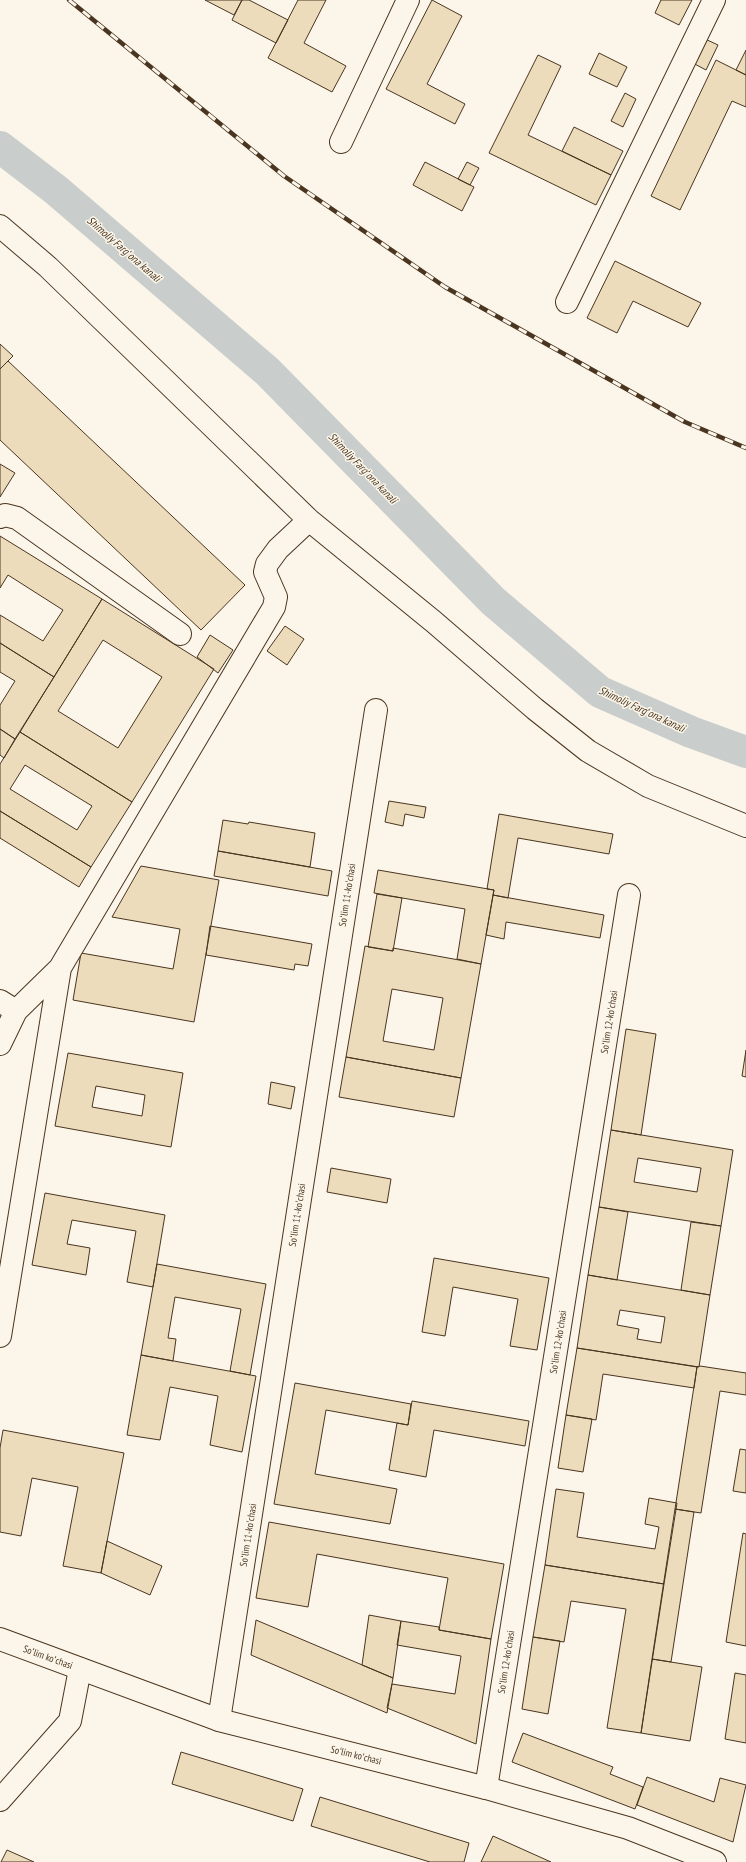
<svg xmlns="http://www.w3.org/2000/svg" width="746" height="1862" viewBox="0 0 746 1862" font-family="'PT Sans Narrow',sans-serif">
<rect width="100%" height="100%" fill="#fbf6e9"/>
<g fill="none" stroke-linecap="round" stroke-linejoin="round">
<path stroke="#c9cecd" stroke-width="32" d="M0,147L56,190L267,371L493,601L600,692L691,732L746,752"/>
</g>
<path fill="#ecdcbc" stroke="#4a3520" fill-rule="evenodd" d="M205,0H242L234,15Z
M242,0H249L288,20L276,43L232,20Z
M298,0H326L304,43L346,66L332,92L268,58Z
M432,0L462,16L427,84L465,104L455,124L386,89Z
M661,0H692L679,25L655,13Z
M703,38L718,45L706,70L691,62Z
M746,50V75L736,70Z
M599,53L627,67L617,87L589,74Z
M538,55L561,66L528,135L611,175L596,205L489,153Z
M716,60L746,75V107L732,101L680,210L651,196Z
M625,93L636,99L623,127L611,121Z
M574,127L623,151L611,175L562,151Z
M425,162L474,187L462,211L413,185Z
M467,162L479,168L470,185L458,179Z
M615,261L701,303L688,327L633,301L617,333L587,318Z
M0,344L13,356L0,369Z
M8,361L245,585L201,630L0,440V369Z
M0,464L15,473L0,497Z
M0,536L102,599L54,677L0,643V615L43,641L63,610L8,575L0,588Z
M102,599L214,669L132,802L20,732ZM103,640L162,677L118,748L58,711Z
M285,626L304,639L287,665L267,651Z
M210,635L233,650L218,673L197,657Z
M0,643L54,677L15,739L0,729V705L15,681L0,672Z
M0,729L15,739L4,758L0,755Z
M20,732L132,802L91,867L0,811V764ZM25,765L92,806L77,830L10,789Z
M389,801L426,807L424,818L405,814L403,826L385,822Z
M0,811L91,867L79,887L0,838Z
M499,814L613,834L609,854L518,838L508,898L493,895L494,890L487,889Z
M223,820L248,824L249,822L315,833L310,867L218,851Z
M218,851L332,871L328,896L214,876Z
M141,866L219,880L194,1022L73,1000L81,953L173,969L180,929L112,917Z
M378,870L494,890L481,964L457,959L465,909L374,893Z
M377,894L402,898L393,951L368,947Z
M493,895L604,915L600,938L506,922L504,939L486,935Z
M210,926L312,944L308,966L295,964L294,970L206,955Z
M365,946L393,951V948L481,964L461,1078L346,1057ZM392,989L443,998L434,1050L383,1041Z
M626,1029L656,1034L641,1135L611,1130Z
M746,1050V1077L742,1076Z
M68,1053L183,1073L171,1147L55,1126ZM96,1086L145,1095L142,1116L92,1107Z
M346,1057L461,1078L454,1117L339,1097Z
M271,1082L295,1087L291,1109L268,1104Z
M611,1130L733,1150L721,1226L599,1207ZM638,1158L701,1168L697,1192L634,1182Z
M331,1168L391,1179L387,1203L327,1192Z
M45,1193L165,1215L153,1287L127,1282L136,1231L72,1220L67,1244L90,1248L86,1275L32,1265Z
M599,1207L628,1212L617,1280L588,1275Z
M691,1222L721,1226L710,1295L681,1290Z
M434,1258L549,1278L537,1350L510,1346L518,1299L453,1287L445,1336L422,1332Z
M157,1264L266,1284L250,1375L230,1371L241,1309L175,1297L168,1338L176,1339L173,1361L141,1355Z
M588,1275L710,1295L699,1367L577,1348ZM620,1310L665,1317L661,1343L637,1339L639,1329L617,1325Z
M577,1348L697,1367L694,1388L603,1374L596,1420L566,1415Z
M141,1355L256,1376L242,1452L210,1445L218,1396L170,1387L160,1440L127,1435Z
M700,1366L746,1373V1395L720,1391L701,1513L675,1509L697,1367Z
M295,1383L411,1404L408,1425L326,1410L315,1474L397,1489L390,1524L274,1504Z
M412,1401L529,1421L525,1446L434,1430L426,1477L389,1470L397,1423L408,1425Z
M566,1415L592,1419L583,1472L558,1468Z
M3,1430L124,1453L101,1573L63,1566L78,1487L32,1478L21,1536L0,1532V1448Z
M740,1449L746,1450V1493L733,1491Z
M556,1489L584,1493L577,1537L655,1549L659,1527L645,1524L649,1498L677,1503L664,1584L545,1565Z
M675,1509L694,1512L671,1662L652,1659Z
M269,1522L504,1564L491,1639L439,1630L448,1578L317,1554L308,1607L256,1598Z
M743,1533L746,1534V1646L726,1642Z
M107,1541L162,1566L150,1595L101,1573Z
M545,1565L664,1584L641,1733L607,1728L626,1609L571,1601L564,1642L533,1637Z
M369,1615L401,1621L393,1678L362,1665Z
M256,1620L393,1678L387,1713L251,1655Z
M401,1621L439,1627V1630L491,1639L476,1744L387,1708L392,1684L455,1694L461,1656L397,1645Z
M533,1637L560,1641L548,1714L522,1709Z
M652,1659L702,1667L690,1741L641,1733Z
M735,1673L746,1675V1743L725,1739Z
M523,1733L613,1767L610,1774L643,1787L635,1809L512,1762Z
M181,1752L303,1789L293,1821L172,1784Z
M647,1777L714,1802L720,1778L746,1785L733,1842L637,1805Z
M320,1797L469,1843L464,1862H430L311,1826Z
M493,1836L551,1862H481Z
M7,1850L34,1862H1Z"/>
<g fill="none" stroke-linecap="round" stroke-linejoin="round">
<defs>
<path id="minor" d="M341,142L408,0
M0,226L48,267L309,520L434,622L535,709L588,751L648,786L746,826
M567,302L714,0
M0,517L5,515L17,518L180,634
M0,1001L16,1011L0,1044
M16,1011L60,968L274,607L276,597L265,572L267,564L278,549L309,520
M0,1336L60,968
M219,1720L376,710
M486,1788L629,895
M0,1800L70,1721L80,1669"/>
<path id="tertiary" d="M0,1639L219,1720L486,1788L628,1828L715,1862"/>
</defs>
<use href="#minor" stroke="#4a3520" stroke-width="24"/>
<use href="#tertiary" stroke="#4a3520" stroke-width="24"/>
<use href="#minor" stroke="#fbf6e9" stroke-width="22"/>
<use href="#tertiary" stroke="#fbf6e9" stroke-width="22"/>
<defs>
<path id="rail" d="M69,0L284,176L445,287L685,422L746,448"/>
</defs>
<use href="#rail" stroke="#4a3520" stroke-width="4.5"/>
<use href="#rail" stroke="#fbf6e9" stroke-width="3" stroke-dasharray="9" stroke-linecap="butt"/>
</g>
<g text-anchor="middle" dominant-baseline="central" stroke-width="3" stroke-linejoin="round" paint-order="stroke">
<g font-size="10" fill="#4a3520" stroke="#fbf6e9">
<text transform="translate(347 895) rotate(-81)">Soʻlim 11-koʻchasi</text>
<text transform="translate(609 1022) rotate(-81)">Soʻlim 12-koʻchasi</text>
<text transform="translate(297 1215) rotate(-81)">Soʻlim 11-koʻchasi</text>
<text transform="translate(558 1342) rotate(-81)">Soʻlim 12-koʻchasi</text>
<text transform="translate(248 1535) rotate(-81)">Soʻlim 11-koʻchasi</text>
<text transform="translate(48 1657) rotate(20)">Soʻlim koʻchasi</text>
<text transform="translate(506 1662) rotate(-81)">Soʻlim 12-koʻchasi</text>
<text transform="translate(356 1755) rotate(14)">Soʻlim koʻchasi</text>
</g>
<g font-size="11" font-style="italic" fill="#4a3520" stroke="#fbf6e9">
<text transform="translate(124 249) rotate(41)">Shimoliy Fargʻona kanali</text>
<text transform="translate(363 468) rotate(46)">Shimoliy Fargʻona kanali</text>
<text transform="translate(642 709) rotate(25)">Shimoliy Fargʻona kanali</text>
</g>
</g>
</svg>
